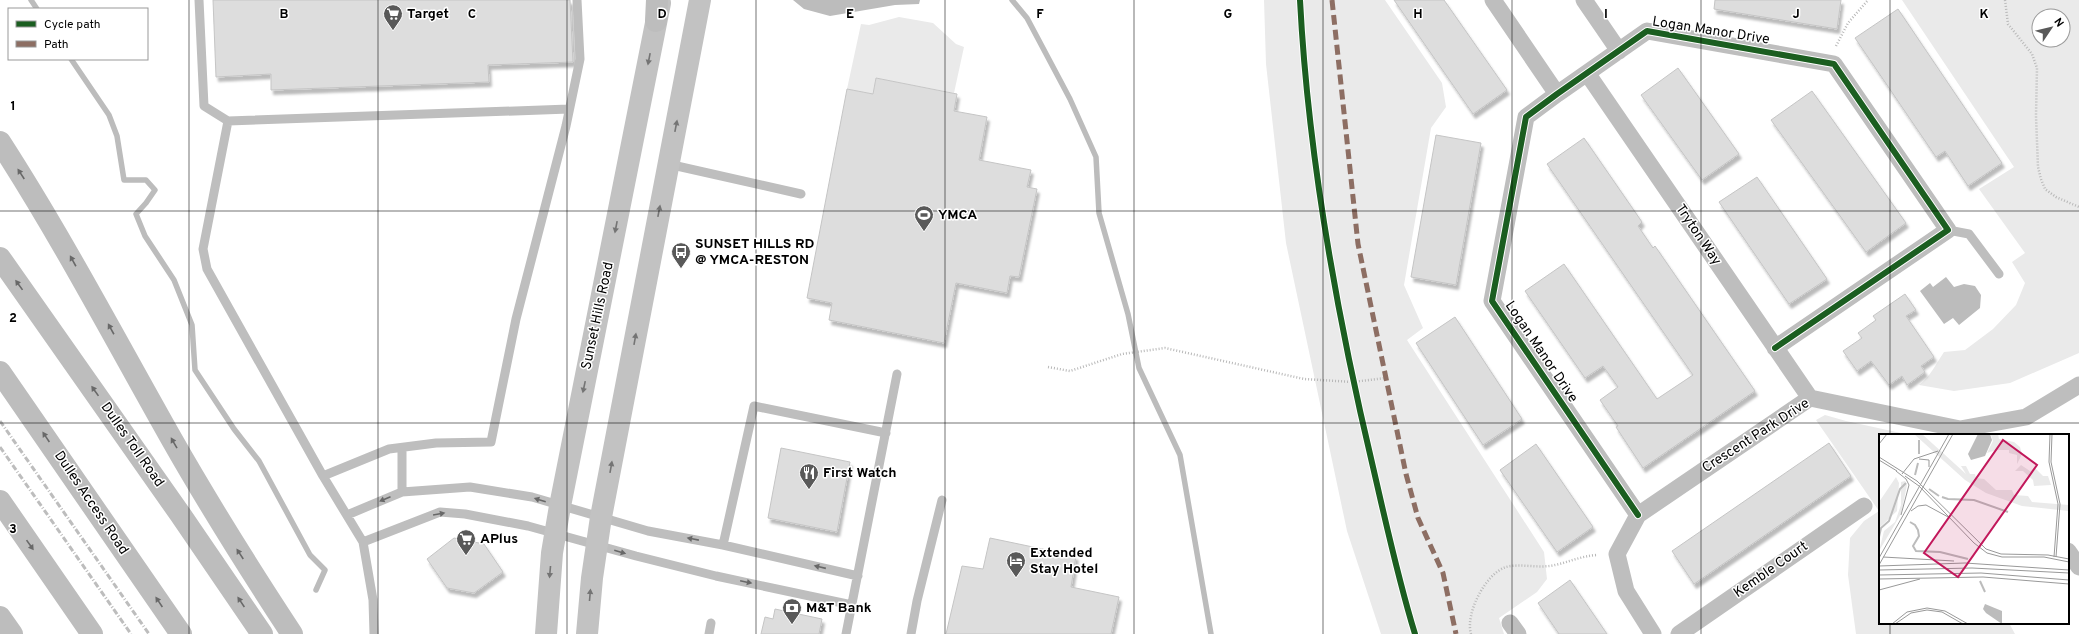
<svg xmlns="http://www.w3.org/2000/svg" width="2079" height="634" viewBox="0 0 2079 634" font-family="Overpass,sans-serif">
<defs>
<filter id="shadow"><feDropShadow dx="2.5" dy="4.5" stdDeviation="1" flood-color="#0004"/></filter>
</defs>
<rect width="100%" height="100%" fill="#fff"/>
<path fill="#eaeaea" fill-rule="evenodd" d="M1264,0H1385L1442,83L1446,107L1431,128L1404,285L1423,328L1407,340L1544,552L1547,579L1537,592L1499,618L1504,634H1381L1347,531L1286,243L1266,64Z
M1902,0H2079V353L2010,383L1954,391L1919,385C1930,377 1936,364 1944,352L1965,350L1993,329L2016,305L2025,283L2012,262L2025,253L1979,189L2014,167ZM2039,16H2063V40H2039Z
M899,17L933,23L956,44L964,47L954,93L876,78L873,94L847,89L861,24L869,25Z
M1825,415L1846,421L1910,435H1880V623H2009L2015,634H1856L1848,575L1850,538L1864,521L1879,511L1816,420Z"/>
<path fill="#bcbcbc" d="M793,0H920L919,4L895,5L830,16L804,9Z
M1946,277L1954,287L1964,284L1975,286L1981,295L1980,308L1959,325L1953,318L1944,324L1920,291L1930,283L1933,287Z"/>
<g fill="none" stroke-linecap="round" stroke-linejoin="round">
<path stroke="#bcbcbc" stroke-width="5.5" d="M31,0L37,9
M1012,0L1027,18L1070,99L1096,157L1099,213L1128,314L1139,368L1180,455L1211,634
M71,59L109,115L117,136L124,180H146L155,190L146,203L136,214L145,236L174,280L192,325L195,370L234,429L259,461L310,555L325,570L316,590"/>
</g>
<path fill="#ddd" stroke="#c5c5c5" filter="url(#shadow)" d="M213,0H570L573,62L488,65L489,82L271,90V74L216,77Z
M1394,0H1444L1507,90L1473,114Z
M1715,0H1841L1837,29L1714,9Z
M1898,9L2002,163L1968,186L1945,151L1936,157L1855,38Z
M1678,68L1739,154L1702,180L1641,95Z
M876,78L957,94L954,111L987,117L979,160L1031,170L1027,187L1037,189L1019,277L1010,276L1007,293L956,283L944,343L829,320L832,303L807,298L847,89L873,94Z
M1812,91L1906,223L1866,252L1771,120Z
M1436,135L1481,143L1456,285L1411,277Z
M1584,138L1642,222L1638,226L1653,248L1655,246L1755,391L1643,468L1616,427L1618,426L1600,400L1618,387L1603,366L1585,378L1525,291L1564,264L1657,399L1693,375L1547,164Z
M1757,177L1827,279L1789,304L1719,202Z
M1905,294L1916,310L1906,316L1934,357L1921,366L1925,372L1907,385L1902,376L1889,385L1871,361L1857,371L1843,351L1862,338L1858,333L1876,320L1873,316Z
M1455,317L1522,419L1483,445L1416,343Z
M1829,443L1851,476L1694,584L1672,551Z
M1536,444L1593,527L1557,552L1500,470Z
M781,448L850,462L837,532L768,518Z
M454,538L484,544L503,572L474,593L447,588L427,559Z
M990,538L1076,556L1071,587L1119,597L1111,634H946L962,566L983,569Z
M1570,580L1607,634H1559L1538,603Z
M775,609L822,619L819,634H761L765,617L773,619Z"/>
<g fill="none" stroke-linecap="round" stroke-linejoin="round">
<path stroke="#b8b8b8" stroke-width="2.5" stroke-dasharray="1 2" stroke-linecap="butt" d="M2005,0L2008,24L2032,54L2037,68L2036,116L2038,167L2041,179L2045,189L2056,197L2079,207
M1836,46L1848,23L1868,0
M1048,367L1070,371L1122,354L1165,348L1304,379L1353,382L1385,378
M1471,634C1465,614 1485,574 1506,567C1521,563 1539,569 1555,565C1569,562 1581,556 1597,555"/>
<path stroke="#bebebe" stroke-width="9" d="M199,0L204,106L228,121L569,109
M228,121L203,249L207,269L323,476L389,449L436,443L491,442L516,319L566,126L580,59L577,0
M668,164L801,194
M1948,230L1969,234L1999,274
M402,448V492
M323,476L363,542L373,600L374,634
M347,515L402,492L470,487L532,497L648,531L723,545L858,576
M363,542L440,512L465,514L528,526L636,556L716,576L852,605
M723,545L754,406L886,433
M709,634L711,623
M846,634L897,374
M911,634L917,601L942,500"/>
<path stroke="#bebebe" stroke-width="17" d="M1493,0L1557,94
M1584,0L1619,51
M1587,73L1810,398
M1638,515L1492,301L1526,117L1557,94L1647,31L1834,64L1948,230L1775,348
M2068,551L2079,567
M1510,623L1518,634
M1653,634L1626,591L1617,554L1638,515L1810,398L1960,429L2026,417L2079,385
M1679,634L1864,506"/>
<path stroke="#c2c2c2" stroke-width="22" d="M546,634L552,553L560,506L660,3
M587,634L592,578L601,517L700,0"/>
<path stroke="#bdbdbd" stroke-width="22" d="M656,21L657,0
M0,142C62,238 115,339 171,438C209,505 250,570 292,634
M0,258L180,514L262,634
M0,372L181,634
M0,501L92,634
M0,617L12,634"/>
<path stroke="#bdbdbd" stroke-width="3" stroke-dasharray="6 2 1 2" stroke-linecap="butt" d="M0,421L149,634
M0,447L131,634"/>
<path stroke="#8d6e63" stroke-width="5" stroke-dasharray="10 5" stroke-linecap="butt" d="M1332,0L1358,244L1406,474L1418,518L1443,573L1456,634"/>
<defs>
<path id="cycleway" d="M1300,0C1308,155 1337,316 1373,467C1386,523 1398,579 1415,634
M1638,515L1492,301L1526,117L1557,94L1647,31L1834,64L1948,230L1775,348"/>
</defs>
<use href="#cycleway" stroke="#fff" stroke-width="8"/>
<use href="#cycleway" stroke="#1b5e20" stroke-width="6"/>
</g>
<defs><path id="oneway-solid" d="M-6-.8H1V-3.2L6.5 0L1 3.2V.8H-6Z"/></defs>
<g fill="#747474">
<use href="#oneway-solid" transform="translate(649 59) rotate(101)"/>
<use href="#oneway-solid" transform="translate(676 126) rotate(-79)"/>
<use href="#oneway-solid" transform="translate(659 211) rotate(-79)"/>
<use href="#oneway-solid" transform="translate(616 227) rotate(101)"/>
<use href="#oneway-solid" transform="translate(635 339) rotate(-80)"/>
<use href="#oneway-solid" transform="translate(584 387) rotate(102)"/>
<use href="#oneway-solid" transform="translate(611 467) rotate(-80)"/>
<use href="#oneway-solid" transform="translate(550 572) rotate(95)"/>
<use href="#oneway-solid" transform="translate(590 595) rotate(-85)"/>
</g>
<g fill="#686868">
<use href="#oneway-solid" transform="translate(21 174) rotate(-123)"/>
<use href="#oneway-solid" transform="translate(73 261) rotate(-119)"/>
<use href="#oneway-solid" transform="translate(19 285) rotate(-126)"/>
<use href="#oneway-solid" transform="translate(111 329) rotate(-119)"/>
<use href="#oneway-solid" transform="translate(95 391) rotate(-125)"/>
<use href="#oneway-solid" transform="translate(46 437) rotate(-124)"/>
<use href="#oneway-solid" transform="translate(174 443) rotate(-120)"/>
<use href="#oneway-solid" transform="translate(385 499) rotate(157)"/>
<use href="#oneway-solid" transform="translate(540 500) rotate(-163)"/>
<use href="#oneway-solid" transform="translate(439 514) rotate(-10)"/>
<use href="#oneway-solid" transform="translate(693 539) rotate(-169)"/>
<use href="#oneway-solid" transform="translate(30 545) rotate(55)"/>
<use href="#oneway-solid" transform="translate(620 552) rotate(16)"/>
<use href="#oneway-solid" transform="translate(240 554) rotate(-123)"/>
<use href="#oneway-solid" transform="translate(820 567) rotate(-167)"/>
<use href="#oneway-solid" transform="translate(746 582) rotate(12)"/>
<use href="#oneway-solid" transform="translate(159 602) rotate(-124)"/>
<use href="#oneway-solid" transform="translate(241 602) rotate(-124)"/>
</g>
<path fill="none" stroke="#000" stroke-width="1" stroke-opacity="0.55" d="M189,0V634M378,0V634M567,0V634M756,0V634M945,0V634M1134,0V634M1323,0V634M1512,0V634M1701,0V634M1890,0V435M0,211H2079M0,423H2079M1890,623V634"/>
<defs>
<symbol id="supermarket-pin" viewBox="-11 -11 22 30"><path d="M0 17L-7.5 6A9.5 9.5 0 1 1 7.5 6Z" fill="#595959" stroke="#fff"/><path d="M-6-5.5h2.5l.6 2H6L4.5 2H-2.5L-4.4-4H-6ZM-1.5 3.2a1.3 1.3 0 1 0 .1 0ZM3 3.2a1.3 1.3 0 1 0 .1 0Z" fill="#fff"/></symbol>
<symbol id="stadium-pin" viewBox="-11 -11 22 30"><path d="M0 17L-7.5 6A9.5 9.5 0 1 1 7.5 6Z" fill="#595959" stroke="#fff"/><path d="M0-5a6.5 5 0 1 0 0 10a6.5 5 0 1 0 0-10ZM-3.5-1.8h7v3.6h-7Z" fill="#fff"/></symbol>
<symbol id="bus-pin" viewBox="-11 -11 22 30"><path d="M0 17L-7.5 6A9.5 9.5 0 1 1 7.5 6Z" fill="#595959" stroke="#fff"/><path d="M-5-6H5V4H4V6H2V4H-2V6H-4V4H-5ZM-3.5-4V0h7V-4ZM-3.5 1.2v1.5H-2V1.2ZM2 1.2v1.5H3.5V1.2Z" fill="#fff"/></symbol>
<symbol id="restaurant-pin" viewBox="-11 -11 22 30"><path d="M0 17L-7.5 6A9.5 9.5 0 1 1 7.5 6Z" fill="#595959" stroke="#fff"/><path d="M-5-6h1v4h1v-4h1v4h1v-4h1v5L-1.5 .5V6h-2V.5L-5-1ZM5-6V6H3V1.5H1.5Q1.5-4 5-6Z" fill="#fff"/></symbol>
<symbol id="hotel-pin" viewBox="-11 -11 22 30"><path d="M0 17L-7.5 6A9.5 9.5 0 1 1 7.5 6Z" fill="#595959" stroke="#fff"/><path d="M-6-4.5h1.5V1H6V5H4.5V3h-9V5H-6ZM-4 0a1.8 1.8 0 1 1 3.6 0ZM.5 0V-2.5h3Q6-2.5 6 0Z" fill="#fff"/></symbol>
<symbol id="bank-pin" viewBox="-11 -11 22 30"><path d="M0 17L-7.5 6A9.5 9.5 0 1 1 7.5 6Z" fill="#595959" stroke="#fff"/><path d="M-6-4H6V4H-6ZM0-2.3a2.3 2.3 0 1 0 0 4.6a2.3 2.3 0 1 0 0-4.6Z" fill="#fff"/></symbol>
</defs>
<g fill-rule="evenodd">
<use href="#supermarket-pin" x="382" y="3" width="22" height="30"/>
<use href="#stadium-pin" x="913" y="204" width="22" height="30"/>
<use href="#bus-pin" x="670" y="241" width="22" height="30"/>
<use href="#restaurant-pin" x="798" y="462" width="22" height="30"/>
<use href="#supermarket-pin" x="455" y="528" width="22" height="30"/>
<use href="#hotel-pin" x="1005" y="550" width="22" height="30"/>
<use href="#bank-pin" x="781" y="597" width="22" height="30"/>
</g>
<g text-anchor="middle" dominant-baseline="central" stroke-width="3" stroke-linejoin="round" paint-order="stroke">
<g font-size="14" font-weight="bold" fill="#000" stroke="#fff" text-anchor="start">
<text x="407" y="14">Target</text>
<text x="938" y="215">YMCA</text>
<text x="695" y="244">SUNSET HILLS RD<tspan x="695" dy="16">@ YMCA-RESTON</tspan></text>
<text x="823" y="473">First Watch</text>
<text x="480" y="539">APlus</text>
<text x="1030" y="553">Extended<tspan x="1030" dy="16">Stay Hotel</tspan></text>
<text x="806" y="608">M&amp;T Bank</text>
</g>
<g font-size="14" fill="#000" stroke="#fff">
<text transform="translate(1711 31) rotate(9)">Logan Manor Drive</text>
<text transform="translate(1698 235) rotate(56)">Tryton Way</text>
<text transform="translate(598 316) rotate(-78)">Sunset Hills Road</text>
<text transform="translate(1541 352) rotate(56)">Logan Manor Drive</text>
<text transform="translate(1756 436) rotate(-33)">Crescent Park Drive</text>
<text transform="translate(132 445) rotate(55)">Dulles Toll Road</text>
<text transform="translate(91 503) rotate(56)">Dulles Access Road</text>
<text transform="translate(1771 570) rotate(-35)">Kemble Court</text>
</g>
</g>
<g transform="translate(1879 434)">
<rect width="190" height="190" fill="#fff"/>
<path d="M35,0H43L87,40L82,32H87L91,40H96L97,44L105,45L117,56H133L135,61L149,62L153,68L190,71V77L143,72L107,59L86,46ZM119,0L120,5L135,8L141,13L143,20L138,30V21L130,19V16H117L108,19L114,7L112,1ZM142,31L151,37L156,34L164,42H169L172,51L155,52L154,46L144,37H136ZM17,43L20,49L18,77L0,94V68ZM26,47L28,51L22,80L0,117L5,97L16,88L22,71V48Z" fill="#eaeaea"/>
<path d="M99,0H111L113,6L106,22L92,26L89,20ZM106,170L123,177V190L107,179L104,175Z" fill="#bcbcbc"/>
<path fill="none" stroke="#bcbcbc" stroke-width="2" d="M40,6V20M36,41L39,29M50,55L60,62M63,63L69,65L95,66L129,78M31,88L36,91L39,96L40,102L34,112L37,117L61,118L89,125M0,103L2,94L10,87L21,55L27,49M101,147L106,158"/>
<path fill="none" stroke="#999" stroke-width="1" d="M171,0L170,28L179,70L175,123M173,0L172,28L181,70L177,123M0,10L8,0M0,23L38,47L107,115L122,120L169,121L190,125M40,25L50,26V33M0,26L18,37M17,37L27,45L30,51L22,81M23,40L35,25L59,17M26,42L40,52L95,109L108,119L123,123H165L190,128M32,77L39,72L47,71L71,84M4,123L75,127M0,124L70,0M0,131L74,0M0,132L86,129L190,136M0,136L93,134L190,139M0,141L102,139L190,146M0,145L104,143L190,150M0,156L41,145M13,190L28,178L48,174L66,177L89,190M16,190L32,179L48,176L63,178L84,190"/>
<path fill="#c2185b" fill-opacity="0.15" stroke="#c2185b" stroke-width="2" d="M124,6L158,31L79,143L45,119Z"/>
<rect width="190" height="190" fill="none" stroke="#000" stroke-width="2"/>
</g>
<g font-size="13" text-anchor="middle" font-weight="bold" fill="#000" stroke="#fff" stroke-width="3" stroke-linejoin="round" paint-order="stroke">
<text x="284" y="18">B</text>
<text x="472" y="18">C</text>
<text x="662" y="18">D</text>
<text x="850" y="18">E</text>
<text x="1040" y="18">F</text>
<text x="1228" y="18">G</text>
<text x="1418" y="18">H</text>
<text x="1606" y="18">I</text>
<text x="1796" y="18">J</text>
<text x="1984" y="18">K</text>
<text x="13" y="110">1</text>
<text x="13" y="322">2</text>
<text x="13" y="533">3</text>
</g>
<rect x="8" y="8" width="140" height="52" fill="#ffffff" stroke="#999999"/>
<rect x="16" y="21" width="20" height="6" fill="#1b5e20" stroke="#999999"/>
<text x="44" y="28" font-size="12" fill="#000000">Cycle path</text>
<rect x="16" y="41" width="20" height="6" fill="#8d6e63" stroke="#999999"/>
<text x="44" y="48" font-size="12" fill="#000000">Path</text>
<g transform="translate(2051 28) rotate(55)"><circle r="19" fill="#ffffff" stroke="#999999"/>
<path d="M0-3L7 15L0 10L-7 15Z" fill="#595959"/>
<text y="-6" font-size="11" font-weight="bold" text-anchor="middle" fill="#000000">N</text>
</g>
</svg>
